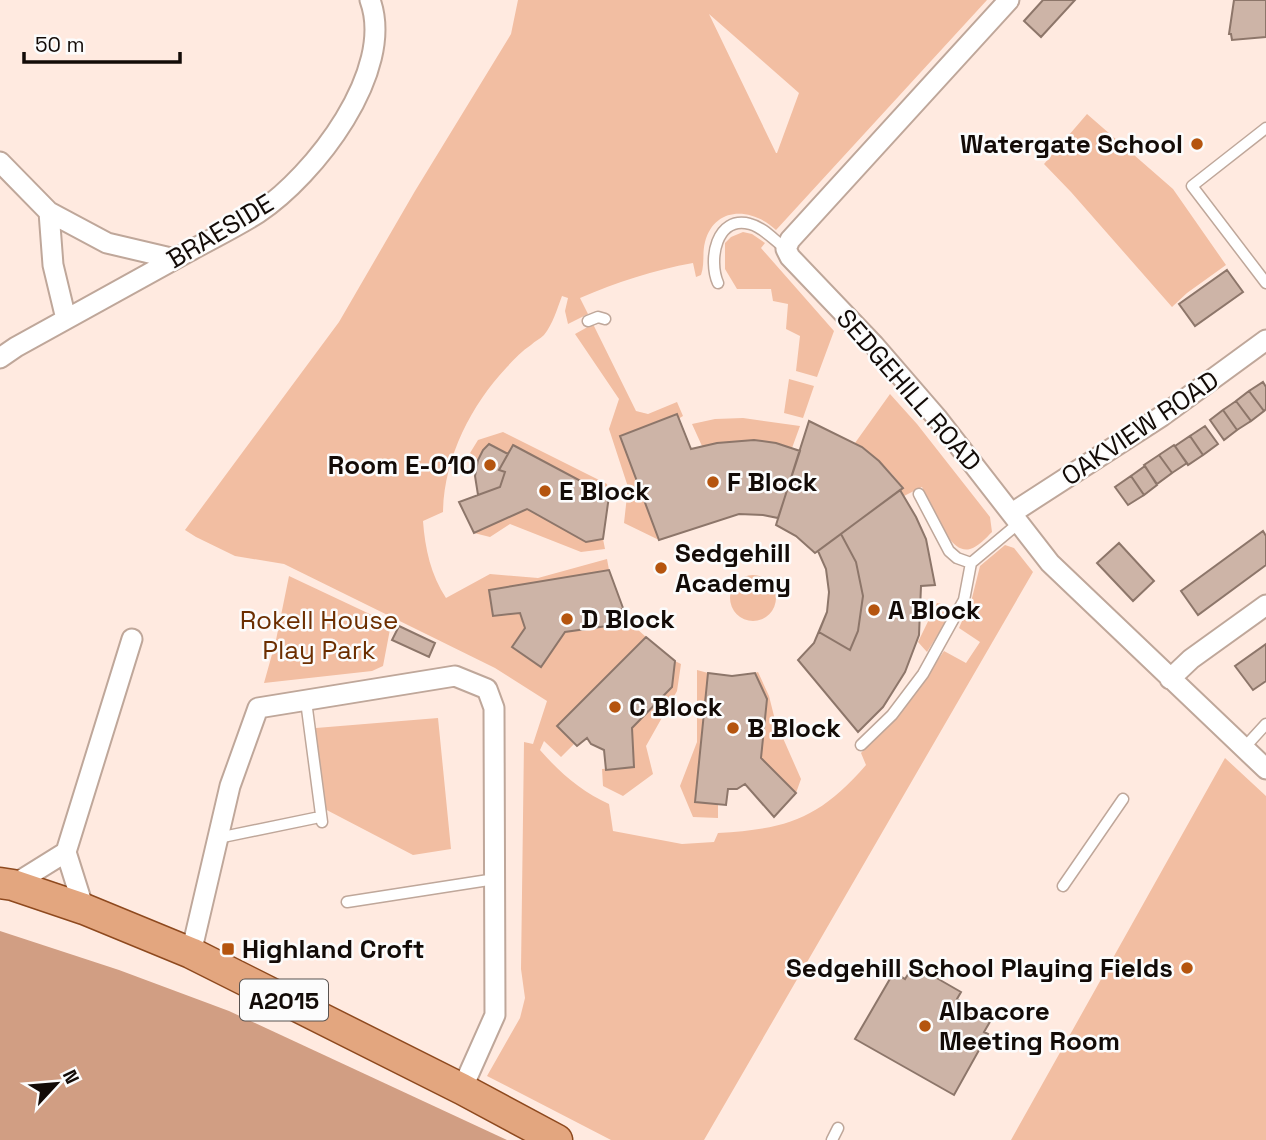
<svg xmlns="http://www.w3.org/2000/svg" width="1266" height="1140" viewBox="0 0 1266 1140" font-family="'Space Grotesk',sans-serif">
<rect width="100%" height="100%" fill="#ffeae0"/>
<path fill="#f2bea2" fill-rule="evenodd" d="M518,0H987L776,230C753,208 715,205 705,242C702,253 705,264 701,275L696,277L693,263C654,270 617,282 580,298L588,314L568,324L565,311L568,298L562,296C557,309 553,324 544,335C540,339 535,341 531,345C522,351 514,359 507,367C471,405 444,458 443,512L423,521C425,549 431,575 446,598L490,574L538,578L607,559L609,570L490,590L493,616L520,613L525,628L512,647L541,666L565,632L607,626L623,608L636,628L646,637L557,726L574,744L561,757L544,741L540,750C559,772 582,792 609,804L613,831L682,844L714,842L718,833C787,829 819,819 866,765L861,753L919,687L944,651L966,663L980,642L959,628L972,598L980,566L1005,545L1014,548L1033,572L704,1140H611L487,1076L520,1018L525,998L521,969L524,742L533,744L547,701L495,668L284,564L235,556L196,537L185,530L339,322L415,191L511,34ZM709,14L799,93L777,153H776Z
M1087,114L1173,189L1226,265L1187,293L1172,307L1071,192L1044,164Z
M743,232L752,234L765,243L761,248L834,331L817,377L796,371L800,336L786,329L788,304L773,301L771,289H737L725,269V243L731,237Z
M593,324L636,411L648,414L677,402L683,416L678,419L676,414L620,436L659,540L624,523L628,487L609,429L619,399L575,334Z
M789,379L814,386L803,418L784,413Z
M890,394L917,424L990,517L992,532C986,538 978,547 970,549C949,556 929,502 922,487L904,496L900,490L903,487C889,470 874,454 855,443Z
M743,418L800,426L792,448L754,440L702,446L692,424L715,419Z
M503,432L607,484L609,496L513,445L508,454L489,444L483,450L478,460L470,453L478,440Z
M527,509L586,541L603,539L605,549L581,552L510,524L490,537L474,533Z
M730 598a23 23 0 1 1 46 0a23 23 0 1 1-46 0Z
M289,576L391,624L383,666L372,671L264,683L276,640Z
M937,603L947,605L952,612L927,652L918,642Z
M675,661L681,664L677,691L646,746L653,774L623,796L603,786L602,769L634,767L632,728L672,687Z
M697,670L708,673L695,801L718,804V818L693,817L680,786L697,742Z
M758,672L769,696L775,720L801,779L796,793L761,758L767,699L755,673Z
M438,718L451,849L413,855L319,806L316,777V728Z
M1225,758L1266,796V1140H1011Z"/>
<path fill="#d19e83" d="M0,931L119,970L229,1011L507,1140H0Z"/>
<path fill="#cdb4a7" stroke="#8d766a" stroke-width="2" d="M1043,0H1075L1041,37L1024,21Z
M1234,0H1266V37L1232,40L1231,34H1229Z
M1227,270L1243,292L1195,326L1179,304Z
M1263,382L1266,387V409L1264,411L1249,391Z
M1249,391L1264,411L1251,421L1236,401Z
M1236,401L1251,421L1237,430L1223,410Z
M1223,410L1237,430L1224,440L1210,420Z
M677,414L691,449L717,443L754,440L776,443L800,451L778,518L763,515L739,514L659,540L620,436Z
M809,421L862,447L879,461L903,488L815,553L796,536L776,525Z
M1205,426L1218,444L1203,455L1190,436Z
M1190,436L1203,455L1188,465L1175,446Z
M489,444L508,454L499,470L505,472L500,487L478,495L475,476L478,460L483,450Z
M513,445L609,496L603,539L586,542L527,509L474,533L459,502L500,487L505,472L499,470Z
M1174,445L1187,463L1172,473L1159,455Z
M1159,455L1172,473L1157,484L1144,465Z
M1145,466L1157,485L1144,495L1131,476Z
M1131,476L1144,495L1128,505L1115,487Z
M900,490L916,517L926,539L935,585L921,586L919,635L905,672L883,707L858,732L798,660L814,643L827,612L829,592L826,569L818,551Z
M1263,531L1266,536V565L1198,615L1181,591Z
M841,534L856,562L863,596L858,631L850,650L819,632L827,612L829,592L826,569L818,551Z
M1119,543L1154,581L1133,601L1097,563Z
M609,570L623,608L607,626L565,632L541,667L512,647L525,628L520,613L493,616L489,590Z
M399,626L435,643L429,657L392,640Z
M646,637L675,661L672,687L632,728L634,767L606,770L604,750L591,744L587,738L577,746L557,726Z
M1266,644V681L1253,690L1235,666Z
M708,673L732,676L755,673L767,699L761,758L796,793L774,817L745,784L737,789H728L726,805L695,802Z
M914,965L961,992L957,999L991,1020L984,1032L988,1034L954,1095L855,1039L894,972L905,979Z"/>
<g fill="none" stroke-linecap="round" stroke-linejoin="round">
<defs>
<path id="lane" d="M1266,128L1192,186L1266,283
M718,283C708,260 716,215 750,224C763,227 775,241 786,249
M588,321L598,317L605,319
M971,563L1020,522
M306,701L322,822
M861,745L892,715L923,674L964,600L971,563L957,558L949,551L919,494
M1244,748L1266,724
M218,838L315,818
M1063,886L1123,799
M347,902L495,879
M832,1140L838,1128"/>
<path id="street" d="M1009,0L790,240L786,249L790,257L874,345L938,419L1050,563L1266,769
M0,162L49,212L107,243L175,259
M49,212L53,265L66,319
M0,358L16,347C73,315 131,284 188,252C211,239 236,227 258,213C314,176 396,71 370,0
M1012,513L1162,416L1266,340
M1170,679L1191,659L1266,605
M13,885L66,852
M84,909L66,852L132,639
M191,953L230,786L258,708L455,676L487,689L494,708L495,1015L462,1089"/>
<path id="primary" d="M0,883L13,885L84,909L191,953L462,1089L557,1140"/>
</defs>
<use href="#lane" stroke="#bfa79a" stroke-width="13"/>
<use href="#street" stroke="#bfa79a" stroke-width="23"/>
<use href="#primary" stroke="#8e491e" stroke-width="33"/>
<use href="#lane" stroke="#fff" stroke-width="10"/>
<use href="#street" stroke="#fff" stroke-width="19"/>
<use href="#primary" stroke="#e3a67f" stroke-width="30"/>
</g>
<g fill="#b5550f" stroke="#fcfcfc" stroke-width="2.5">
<circle cx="1197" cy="144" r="7"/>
<circle cx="490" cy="465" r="7"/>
<circle cx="713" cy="482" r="7"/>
<circle cx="545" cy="491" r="7"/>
<circle cx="661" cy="568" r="7"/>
<circle cx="874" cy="610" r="7"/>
<circle cx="567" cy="619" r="7"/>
<circle cx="615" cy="707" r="7"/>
<circle cx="733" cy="728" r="7"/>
<rect x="221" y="942" width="14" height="14" rx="3.5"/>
<circle cx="1187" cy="968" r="7"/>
<circle cx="925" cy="1026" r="7"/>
</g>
<g text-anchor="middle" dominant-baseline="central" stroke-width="5" stroke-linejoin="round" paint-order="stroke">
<rect fill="#fcfcfc" stroke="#595350" stroke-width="2" x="240" y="979.5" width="88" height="41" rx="5"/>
<g font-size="24" font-weight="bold" fill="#130b07">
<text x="284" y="1000">A2015</text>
</g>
<g font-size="26" font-weight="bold" fill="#130b07" stroke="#fcfcfc" text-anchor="start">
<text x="1183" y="144" text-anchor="end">Watergate School</text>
<text x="476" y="465" text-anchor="end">Room E-010</text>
<text x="727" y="482">F Block</text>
<text x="559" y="491">E Block</text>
<text x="675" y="553">Sedgehill<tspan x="675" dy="30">Academy</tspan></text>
<text x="888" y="610">A Block</text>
<text x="581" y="619">D Block</text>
<text x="629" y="707">C Block</text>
<text x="747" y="728">B Block</text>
<text x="242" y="949">Highland Croft</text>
<text x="1173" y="968" text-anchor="end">Sedgehill School Playing Fields</text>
<text x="939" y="1011">Albacore<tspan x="939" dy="30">Meeting Room</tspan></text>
</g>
<g font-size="26" fill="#130b07" stroke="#fcfcfc">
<text transform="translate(220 231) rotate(-31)">BRAESIDE</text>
<text transform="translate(909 390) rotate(49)">SEDGEHILL ROAD</text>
<text transform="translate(1140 428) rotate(-34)">OAKVIEW ROAD</text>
</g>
<g font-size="26" fill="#6c2e00" stroke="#fcfcfc">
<text x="319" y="620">Rokell House<tspan x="319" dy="30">Play Park</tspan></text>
</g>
</g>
<g transform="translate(56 1084) rotate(64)" stroke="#fcfcfc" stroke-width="5" paint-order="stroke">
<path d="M0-5L12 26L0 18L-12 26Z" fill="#130b07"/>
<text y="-10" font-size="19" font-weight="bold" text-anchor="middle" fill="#130b07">N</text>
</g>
<path d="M24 52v10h156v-10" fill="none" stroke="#130b07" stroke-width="3.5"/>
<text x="35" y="52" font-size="21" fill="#130b07" stroke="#fcfcfc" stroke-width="5" paint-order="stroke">50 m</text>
</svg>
